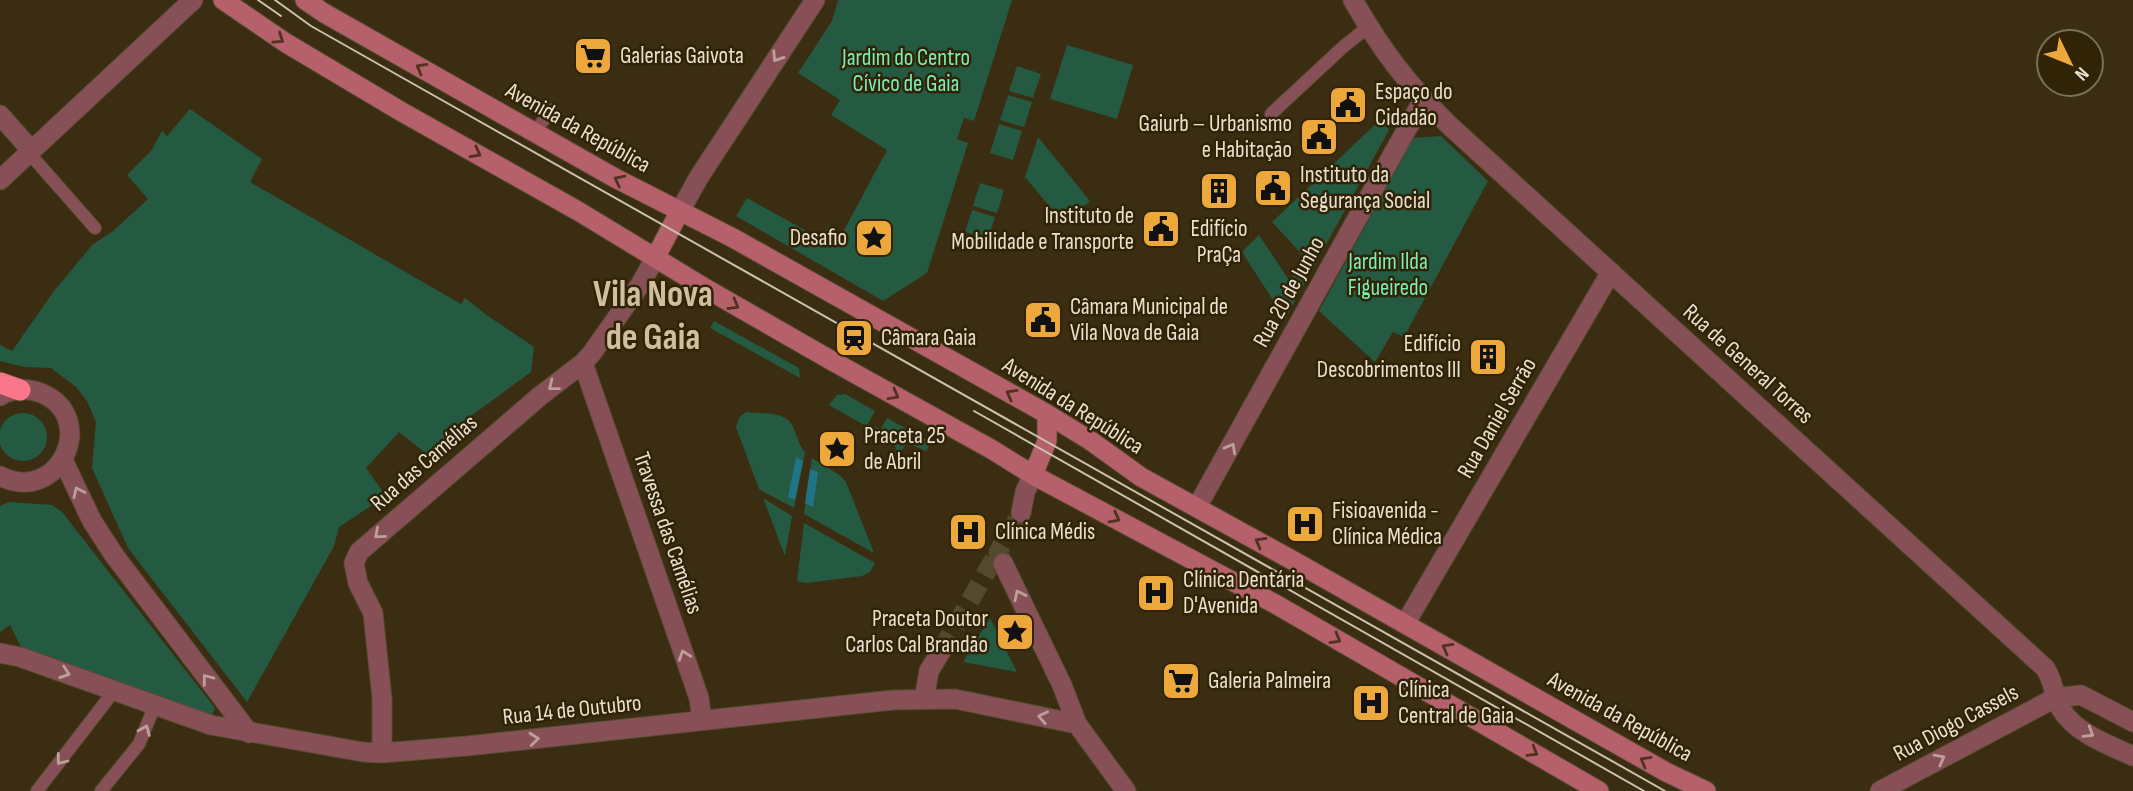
<svg xmlns="http://www.w3.org/2000/svg" width="2133" height="791" viewBox="0 0 2133 791" font-family="'Sofia Sans Condensed',sans-serif">
<rect width="100%" height="100%" fill="#3a2d11"/>
<path fill="#255a42" d="M838,0H1012L974,121L964,118L957,139L968,143L927,273L883,301L736,216L747,198L821,239L828,226L842,234L887,150L831,115L840,100L798,73L832,21Z
M1067,45L1133,65L1117,119L1050,99Z
M1017,66L1041,74L1033,98L1009,91Z
M1008,95L1032,102L1024,127L1000,120Z
M190,109L262,159L250,182L461,304L465,298L488,316L534,347L531,372L456,427L429,456L399,432L366,468L386,496L339,527L334,546L247,702L128,548L92,468L96,422L87,401L76,387L51,368L25,367L0,361V345L12,351L54,291L92,245L113,231L148,199L127,175L151,151L162,131L167,136Z
M1382,118L1389,130L1285,319L1242,252L1259,235L1289,280L1308,261L1272,222Z
M999,124L1022,131L1013,160L990,153Z
M1441,136L1488,181L1404,337L1393,332L1375,362L1319,311L1413,138Z
M1038,137L1090,201L1064,224L1025,177Z
M980,183L1004,190L997,213L973,206Z
M972,210L995,217L988,239L965,232Z
M714,321L799,368L800,378L710,328Z
M845,394L875,411L868,424L881,429L887,418L931,442L926,451L907,443L894,461L896,448L889,439L829,405L837,395Z
M747,412C762,414 787,411 793,427C797,436 799,445 805,453L794,508L759,489L736,427C738,420 739,415 747,412Z
M-1 437a24 24 0 1 1 48 0a24 24 0 1 1-48 0Z
M812,458L841,476L846,482L874,553L804,514Z
M763,498L792,516L785,556Z
M9,502L52,505L62,512L215,708L213,713L209,717L21,647L10,625L0,632V506Z
M804,523L875,563L870,572L862,576L806,583L797,581Z
M990,618L1017,672L963,662Z"/>
<path fill="#207486" d="M796,457L803,461L795,500L788,497Z
M810,469L818,472L813,507L805,503Z"/>
<g fill="none" stroke-linecap="round" stroke-linejoin="round">
<path stroke="#54482e" stroke-width="19" stroke-dasharray="19 10" stroke-linecap="butt" d="M1002,562L998,552L1021,513
M941,651L998,552"/>
<defs>
<path id="service" d="M1271,114L1343,47L1368,27
M534,133L551,110
M29,153L95,228
M37,791L114,691
M101,791L139,744L155,705"/>
<path id="minor" d="M0,115L31,150
M0,180L193,0
M680,211L699,177L815,0
M583,363L699,698L702,720
M63,460L92,521L114,555L249,733
M1197,507L1423,100
M1021,513L1025,492L1033,475
M1003,563L1062,685L1077,724
M1405,624L1611,272
M0,653L20,657L211,725L363,752L382,753L467,746L893,700L955,699L1077,724L1126,791
M2055,698L2081,695L2133,722
M924,699L929,671L941,651
M382,753V698L373,613L358,583L354,563L359,552L540,396L583,363L592,353L640,285L655,258"/>
<path id="tertiary" d="M1353,0C1382,51 1408,85 1450,126L2045,668C2054,680 2053,696 2061,709C2075,733 2109,745 2133,756
M0,396C12,388 28,388 41,393C100,417 59,506 0,476
M1880,791L2055,698"/>
<path id="secondary" d="M223,0L286,43L402,112L578,211L705,288L834,362L991,449L1033,475L1277,605L1599,791
M305,0L324,13L615,178L733,238L1047,414L1091,441L1141,477L1301,565L1666,772L1706,791
M655,258L680,211
M1033,475L1047,441V414"/>
<path id="motorway" d="M0,383L20,390"/>
</defs>
<use href="#service" stroke="#564a30" stroke-width="14"/>
<use href="#minor" stroke="#564a30" stroke-width="21"/>
<use href="#tertiary" stroke="#564a30" stroke-width="21"/>
<use href="#secondary" stroke="#564a30" stroke-width="21"/>
<use href="#motorway" stroke="#564a30" stroke-width="23"/>
<use href="#service" stroke="#865056" stroke-width="12"/>
<use href="#minor" stroke="#865056" stroke-width="19"/>
<use href="#tertiary" stroke="#865056" stroke-width="19"/>
<use href="#secondary" stroke="#b5606b" stroke-width="19"/>
<use href="#motorway" stroke="#fa768a" stroke-width="21"/>
<path stroke="#cbc2af" stroke-width="2" d="M258,0L281,16
M275,0L311,26L417,86L1665,791
M974,411L1644,791"/>
</g>
<defs><path id="oneway-chevron" d="M-2-3.5L2.5 0L-2 3.5" fill="none" stroke-width="1.6" stroke-linecap="round" stroke-linejoin="round" transform="scale(1.75)"/></defs>
<g stroke="#51321f">
<use href="#oneway-chevron" transform="translate(279 39) rotate(34)"/>
<use href="#oneway-chevron" transform="translate(421 68) rotate(-151)"/>
<use href="#oneway-chevron" transform="translate(476 153) rotate(29)"/>
<use href="#oneway-chevron" transform="translate(619 180) rotate(-153)"/>
<use href="#oneway-chevron" transform="translate(734 305) rotate(30)"/>
<use href="#oneway-chevron" transform="translate(1011 394) rotate(-151)"/>
<use href="#oneway-chevron" transform="translate(894 395) rotate(29)"/>
<use href="#oneway-chevron" transform="translate(1115 518) rotate(28)"/>
<use href="#oneway-chevron" transform="translate(1260 542) rotate(-151)"/>
<use href="#oneway-chevron" transform="translate(1336 639) rotate(30)"/>
<use href="#oneway-chevron" transform="translate(1447 648) rotate(-151)"/>
<use href="#oneway-chevron" transform="translate(1533 752) rotate(31)"/>
<use href="#oneway-chevron" transform="translate(1645 761) rotate(-150)"/>
</g>
<g stroke="#bca099">
<use href="#oneway-chevron" transform="translate(777 57) rotate(123)"/>
<use href="#oneway-chevron" transform="translate(553 386) rotate(142)"/>
<use href="#oneway-chevron" transform="translate(1231 448) rotate(-61)"/>
<use href="#oneway-chevron" transform="translate(78 492) rotate(-115)"/>
<use href="#oneway-chevron" transform="translate(379 534) rotate(139)"/>
<use href="#oneway-chevron" transform="translate(1019 595) rotate(-116)"/>
<use href="#oneway-chevron" transform="translate(684 655) rotate(-109)"/>
<use href="#oneway-chevron" transform="translate(65 673) rotate(19)"/>
<use href="#oneway-chevron" transform="translate(207 679) rotate(-127)"/>
<use href="#oneway-chevron" transform="translate(1043 717) rotate(-168)"/>
<use href="#oneway-chevron" transform="translate(145 730) rotate(-67)"/>
<use href="#oneway-chevron" transform="translate(2089 733) rotate(31)"/>
<use href="#oneway-chevron" transform="translate(534 739) rotate(-6)"/>
<use href="#oneway-chevron" transform="translate(1940 759) rotate(-28)"/>
<use href="#oneway-chevron" transform="translate(61 760) rotate(128)"/>
</g>
<defs>
<symbol id="supermarket-square" viewBox="-11 -11 22 22"><rect x="-9" y="-9" width="18" height="18" rx="4" fill="#eda83b" stroke="#302306"/><path d="M-6-5.5h2.5l.6 2H6L4.5 2H-2.5L-4.4-4H-6ZM-1.5 3.2a1.3 1.3 0 1 0 .1 0ZM3 3.2a1.3 1.3 0 1 0 .1 0Z" fill="#111"/></symbol>
<symbol id="civic-square" viewBox="-11 -11 22 22"><rect x="-9" y="-9" width="18" height="18" rx="4" fill="#eda83b" stroke="#302306"/><path d="M-.6-6.5H3V-4.5H.6V-3L4-1V1h2V6H-6V1h2V-1L-.6-3ZM-1.2 2.5V6h2.4V2.5Z" fill="#111"/></symbol>
<symbol id="building-square" viewBox="-11 -11 22 22"><rect x="-9" y="-9" width="18" height="18" rx="4" fill="#eda83b" stroke="#302306"/><path d="M-4-6H4V6H1V3H-1V6H-4ZM-2.5-4.3h1.7v1.8h-1.7ZM.8-4.3h1.7v1.8H.8ZM-2.5-1h1.7V.8h-1.7ZM.8-1h1.7V.8H.8Z" fill="#111"/></symbol>
<symbol id="sight-square" viewBox="-11 -11 22 22"><rect x="-9" y="-9" width="18" height="18" rx="4" fill="#eda83b" stroke="#302306"/><path d="M0-6L1.8-2.2L6-1.7L2.9 1.2L3.7 5.4L0 3.3L-3.7 5.4L-2.9 1.2L-6-1.7L-1.8-2.2Z" fill="#111"/></symbol>
<symbol id="station-square" viewBox="-11 -11 22 22"><rect x="-9" y="-9" width="18" height="18" rx="4" fill="#eda83b" stroke="#302306"/><path d="M-3-6H3Q5-6 5-4V2Q5 4 3 4L4.5 6H3L1.5 4h-3L-3 6H-4.5L-3 4Q-5 4-5 2V-4Q-5-6-3-6ZM-3.5-4v3h7v-3ZM-3.5 1v1.5H-2V1ZM2 1v1.5H3.5V1Z" fill="#111"/></symbol>
<symbol id="hospital-square" viewBox="-11 -11 22 22"><rect x="-9" y="-9" width="18" height="18" rx="4" fill="#eda83b" stroke="#302306"/><path d="M-5-5h3v3.5h4V-5h3V5h-3V1.5h-4V5h-3Z" fill="#111"/></symbol>
</defs>
<g fill-rule="evenodd">
<use href="#supermarket-square" x="571" y="34" width="44" height="44"/>
<use href="#civic-square" x="1326" y="83" width="44" height="44"/>
<use href="#civic-square" x="1297" y="115" width="44" height="44"/>
<use href="#civic-square" x="1251" y="166" width="44" height="44"/>
<use href="#building-square" x="1197" y="169" width="44" height="44"/>
<use href="#civic-square" x="1139" y="207" width="44" height="44"/>
<use href="#sight-square" x="852" y="216" width="44" height="44"/>
<use href="#civic-square" x="1021" y="298" width="44" height="44"/>
<use href="#station-square" x="832" y="316" width="44" height="44"/>
<use href="#building-square" x="1466" y="335" width="44" height="44"/>
<use href="#sight-square" x="815" y="427" width="44" height="44"/>
<use href="#hospital-square" x="1283" y="502" width="44" height="44"/>
<use href="#hospital-square" x="946" y="510" width="44" height="44"/>
<use href="#hospital-square" x="1134" y="571" width="44" height="44"/>
<use href="#sight-square" x="993" y="610" width="44" height="44"/>
<use href="#supermarket-square" x="1159" y="659" width="44" height="44"/>
<use href="#hospital-square" x="1349" y="681" width="44" height="44"/>
</g>
<g text-anchor="middle" dominant-baseline="central" stroke-width="5" stroke-linejoin="round" paint-order="stroke">
<g font-size="23" fill="#e9e1d0" stroke="#302306" text-anchor="start">
<text x="620" y="56">Galerias Gaivota</text>
<text x="1375" y="92">Espaço do<tspan x="1375" dy="26">Cidadão</tspan></text>
<text x="1292" y="124" text-anchor="end">Gaiurb – Urbanismo<tspan x="1292" dy="26">e Habitação</tspan></text>
<text x="1300" y="175">Instituto da<tspan x="1300" dy="26">Segurança Social</tspan></text>
<text x="1134" y="216" text-anchor="end">Instituto de<tspan x="1134" dy="26">Mobilidade e Transporte</tspan></text>
<text x="1219" y="229" text-anchor="middle">Edifício<tspan x="1219" dy="26">PraÇa</tspan></text>
<text x="847" y="238" text-anchor="end">Desafio</text>
<text x="1070" y="307">Câmara Municipal de<tspan x="1070" dy="26">Vila Nova de Gaia</tspan></text>
<text x="881" y="338">Câmara Gaia</text>
<text x="1461" y="344" text-anchor="end">Edifício<tspan x="1461" dy="26">Descobrimentos III</tspan></text>
<text x="864" y="436">Praceta 25<tspan x="864" dy="26">de Abril</tspan></text>
<text x="1332" y="511">Fisioavenida -<tspan x="1332" dy="26">Clínica Médica</tspan></text>
<text x="995" y="532">Clínica Médis</text>
<text x="1183" y="580">Clínica Dentária<tspan x="1183" dy="26">D'Avenida</tspan></text>
<text x="988" y="619" text-anchor="end">Praceta Doutor<tspan x="988" dy="26">Carlos Cal Brandão</tspan></text>
<text x="1208" y="681">Galeria Palmeira</text>
<text x="1398" y="690">Clínica<tspan x="1398" dy="26">Central de Gaia</tspan></text>
</g>
<g font-size="23" fill="#7aefba" stroke="#302306">
<text x="906" y="58">Jardim do Centro<tspan x="906" dy="26">Cívico de Gaia</tspan></text>
<text x="1388" y="262">Jardim Ilda<tspan x="1388" dy="26">Figueiredo</tspan></text>
</g>
<g font-size="23" fill="#e9e1d0" stroke="#302306">
<text transform="translate(578 128) rotate(29)">Avenida da República</text>
<text transform="translate(1289 292) rotate(-61)">Rua 20 de Junho</text>
<text transform="translate(1748 364) rotate(42)">Rua de General Torres</text>
<text transform="translate(1073 406) rotate(32)">Avenida da República</text>
<text transform="translate(1497 418) rotate(-60)">Rua Daniel Serrão</text>
<text transform="translate(424 463) rotate(-41)">Rua das Camélias</text>
<text transform="translate(668 533) rotate(71)">Travessa das Camélias</text>
<text transform="translate(572 710) rotate(-6)">Rua 14 de Outubro</text>
<text transform="translate(1620 717) rotate(29)">Avenida da República</text>
<text transform="translate(1956 723) rotate(-28)">Rua Diogo Cassels</text>
</g>
<g font-size="37" font-weight="bold" fill="#d0bf9f" stroke="#302306">
<text x="653" y="295">Vila Nova<tspan x="653" dy="43">de Gaia</tspan></text>
</g>
</g>
<g transform="translate(2070 63) rotate(133)"><circle r="33" fill="#302306" stroke="#7a6f57" stroke-width="2"/>
<path d="M0-5L12 26L0 18L-12 26Z" fill="#eda83b"/>
<text y="-10" font-size="19" font-weight="bold" text-anchor="middle" fill="#e9e1d0">N</text>
</g>
</svg>
